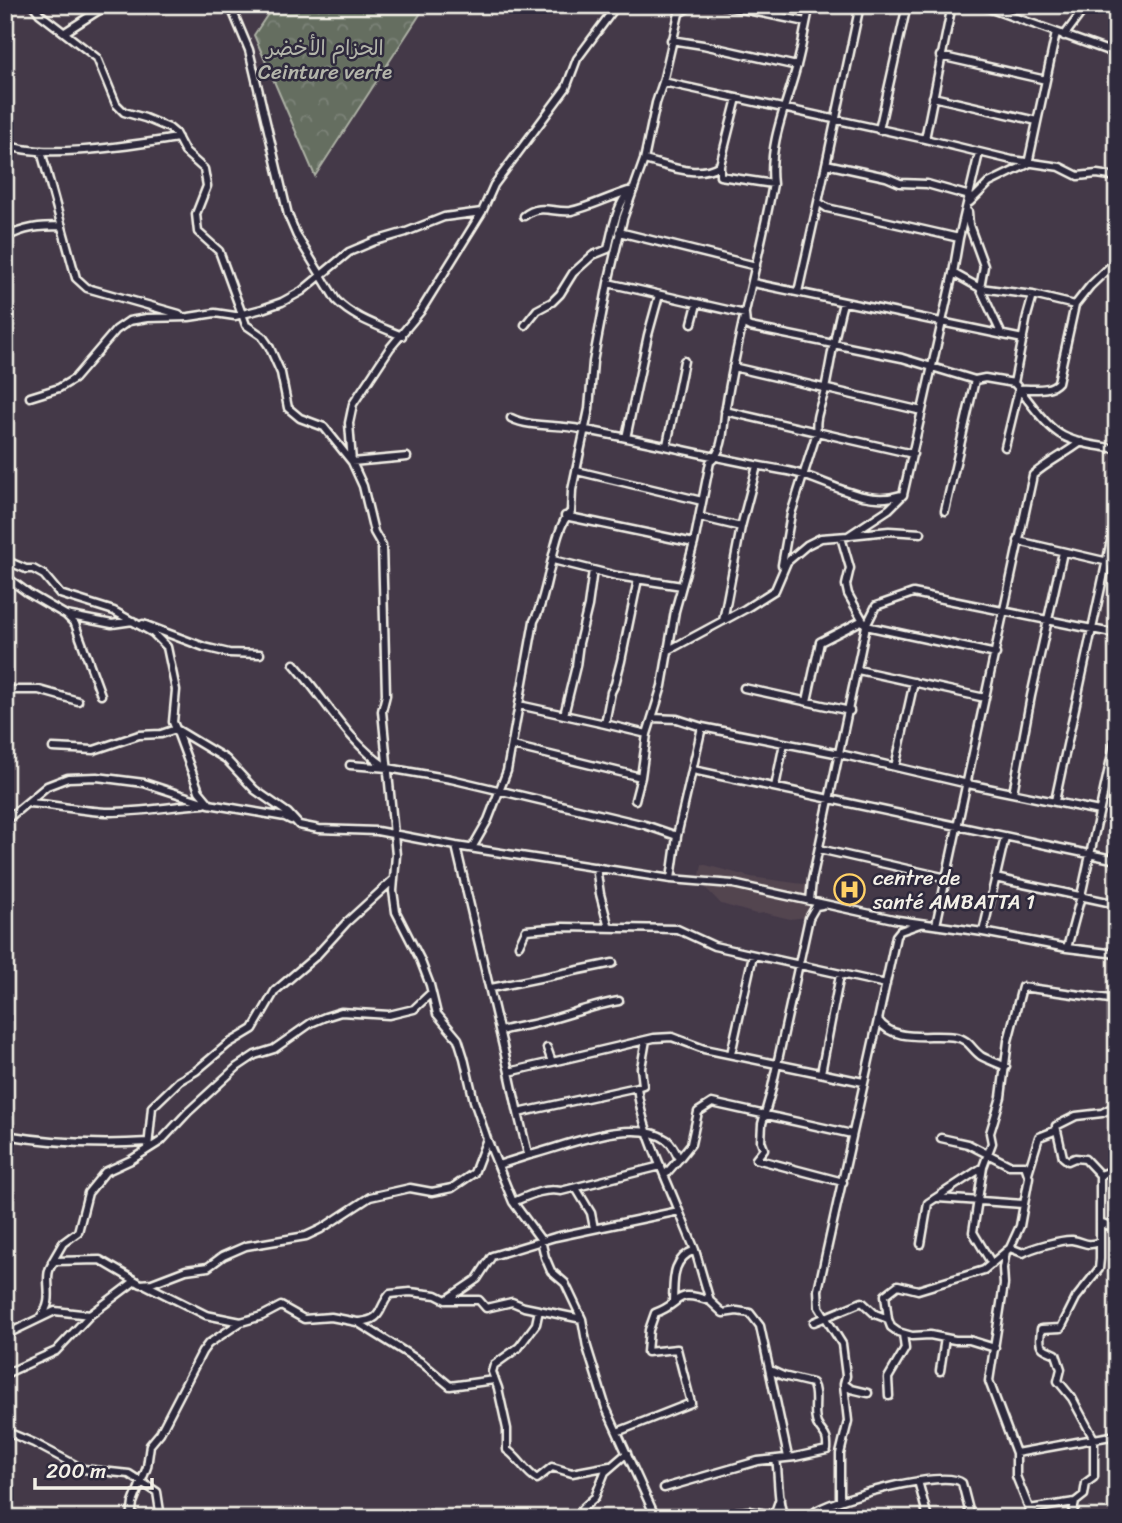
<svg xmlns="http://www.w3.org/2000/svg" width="1122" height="1523" viewBox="0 0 1122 1523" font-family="Sriracha,'Playpen Sans Arabic',sans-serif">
<defs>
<pattern id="forest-crowns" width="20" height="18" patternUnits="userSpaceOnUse" patternTransform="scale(1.75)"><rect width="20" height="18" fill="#656e61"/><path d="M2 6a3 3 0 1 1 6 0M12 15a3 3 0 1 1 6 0" fill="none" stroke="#7c8378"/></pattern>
</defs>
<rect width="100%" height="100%" fill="#443948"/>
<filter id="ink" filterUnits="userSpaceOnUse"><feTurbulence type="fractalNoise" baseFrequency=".0143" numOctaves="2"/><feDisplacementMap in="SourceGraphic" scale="14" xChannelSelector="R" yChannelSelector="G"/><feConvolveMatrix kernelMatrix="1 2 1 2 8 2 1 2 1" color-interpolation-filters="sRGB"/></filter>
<g filter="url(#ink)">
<path fill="#524450" d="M702,864L751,877L811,885L807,917L790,919L765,913L756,914L721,904L699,881Z"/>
<path fill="url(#forest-crowns)" stroke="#acb0a4" stroke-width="2" d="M274,5H426L315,176L254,35Z"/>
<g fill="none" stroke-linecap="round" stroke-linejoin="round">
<defs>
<path id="minor" d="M33,5L40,14L97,58L116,104L124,112L145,118L169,128L175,133L185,152L204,169L207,186L196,214L198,232L219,251L246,325L262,336L269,346L281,373L288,408L300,418L324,427L352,462L407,457
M230,5L249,50L288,215L297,236L336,300C353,318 379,326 402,336
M723,5L806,22
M860,5L818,202L827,208L959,238
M980,5L1117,54
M679,13L693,5
M65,32L107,5
M1064,36L1087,5
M671,40L703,45L797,66
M940,56L1046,80
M663,82L925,139L1012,160L1060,167L1078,176L1097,174L1117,177
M933,97L1037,121
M879,130L907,5
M925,139L952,5
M5,144C41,161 137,144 178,138
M41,151L76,278L87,288L179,314
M644,160C670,166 696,179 720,165V176L773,184
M826,164L886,177L900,183L927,184L970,196
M720,165L737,98
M970,202L989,183L1028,164L1056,33
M968,212L969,225L984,266L980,288L1002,335
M524,216C540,203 553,213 571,211C590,207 609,197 628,191
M619,232L756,266
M5,238C24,227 41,226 62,226
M953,273L980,288L1033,295L1075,305
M608,283L745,314L746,325L750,327L902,358L975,380L985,378L1014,383C1028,398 1044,426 1063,436C1079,444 1099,446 1117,449
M753,283L1023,339
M798,292L818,202
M692,323L697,304
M525,325L537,310L552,302L560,294L573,273L593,255L608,249C612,232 618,196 634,189
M733,367L922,411
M1014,383L1027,316L1033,295
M1019,389C1032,388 1050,392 1058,382L1075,305L1090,286L1117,260
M30,397L59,388L74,379L116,330L129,321L147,318L189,317L215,313L235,316L262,309L282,302L302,291L349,252L375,241L406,232L444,217L482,212
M725,411L913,454
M511,418C531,428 558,424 580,429C649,441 718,459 788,471C825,478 862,508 901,495
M626,438L648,335L659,295
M667,445L684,361
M1005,447L1019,389
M577,471L702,501
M945,511L975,380
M565,516L694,543
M699,517L741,527
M850,535L889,531L921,533
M841,537L850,568L846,585L848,594L866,626L996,654
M1018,541L1117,564
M5,560L26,569H33L44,575L60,594L114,611L153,633L167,647L176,690L173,722L176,729L226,759L255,790L288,813L299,825L319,829L377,831L456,846L671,879L733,884L898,920L983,932L1067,948L1117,954
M553,560L617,576L682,586
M782,565L791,514L817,432C814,417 822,404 825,389C831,360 835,331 843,303
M5,576L28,593L66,615L75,624L101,695
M66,615L112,624L133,621
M723,621L741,527L757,466
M143,624L204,647L229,653L260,654
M669,650L745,609L775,590L787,562L807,545L821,538L848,536L889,509L903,495L953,273L959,238L979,153
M294,664C325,699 347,741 386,767
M858,670L985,698
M744,688L850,711
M5,690H39L78,701
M807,701L820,642L863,620
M519,705L605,724L611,692L615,684L621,661L638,579
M564,715L576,666L579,643L588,606L593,570
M652,718L677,719L702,727L840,754L968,784L1099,811
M605,724L647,734
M513,746L641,777
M53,748L94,750L139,735L161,734L176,729L199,791L209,803
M350,765L388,768L451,779L645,825L677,836
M895,767L914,682
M693,770L1117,860
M775,787L784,743
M1013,793L1031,696L1063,552
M635,800L641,777L647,734L662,686L675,611L694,543L710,462C725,451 723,423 726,407C738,332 759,259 773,184C768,145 786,106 796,69C802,48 805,26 810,5
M1055,801L1117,513
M27,803C55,804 82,812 110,812C141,812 173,806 204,804
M5,821L47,786L68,778L97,777L144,783L209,804L285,817L291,820
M456,846L509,1072
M472,848L488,820L507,771L534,621C549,595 553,525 571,512L572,490L589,409L593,362L608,283L623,219L644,160L656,103L663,82L681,5
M819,849L947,878
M596,867L600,894L609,928
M995,878L1117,904
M671,879L677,836L702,727
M810,901L812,880L866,626L876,606L913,593L1117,634
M822,905L816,906L809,918L771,1092L762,1124L761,1141L764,1149L756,1159L843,1182
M920,924L900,931L896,936L878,1020C895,1044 930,1033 955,1037C969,1039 971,1049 981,1056C988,1060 998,1063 1006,1067
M936,925L1033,475C1048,462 1065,454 1081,442
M983,932L1005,837
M519,945L526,930L563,927L677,929L714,946L886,984
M1067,948L1081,896L1117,731
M491,988L613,963
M501,1031C510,1028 518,1027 528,1025C559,1019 588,1006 619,1001
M547,1048L552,1062L654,1038L672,1037L704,1049L863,1082
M731,1054L753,955
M821,1073L840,975
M637,1087L643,1085L641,1068L646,1040
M518,1113L509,1072L552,1062
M5,1135C52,1143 102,1145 148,1142
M941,1138L968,1144L1009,1165H1025L1029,1177L1020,1226L1010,1248L984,1270L971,1274L918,1290L898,1285L885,1295L888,1319L891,1327L898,1332L912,1336L930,1335L955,1340H969L995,1348
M487,1139L513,1202L541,1240L545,1257L551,1271L565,1283L582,1319L587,1347L606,1408L656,1518
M148,1148L152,1107L179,1081L196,1071L228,1044L253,1029L275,991L316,956L347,922L394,879
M498,1165L530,1155
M983,1167L973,1232L992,1264
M1028,1173L1039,1137L1057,1130
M665,1175L679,1159
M1100,1175L1117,1169
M576,1188L591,1213L594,1228
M938,1198L1023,1204
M513,1202C530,1195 543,1188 561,1191L661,1166
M1100,1222L1117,1229
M921,1244L928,1203L983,1167L992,1143L990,1133L1001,1097L1008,1041L1022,987L1117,1000
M1010,1248L1023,1253C1031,1248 1063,1239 1072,1240C1086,1242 1085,1247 1100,1242
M695,1250L710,1301L723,1313L737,1311L750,1313L760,1326L788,1457
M1006,1251L1003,1268L1004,1284L989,1381L1016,1453V1476L1033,1518
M52,1262L63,1243L78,1232L88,1193L105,1172L131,1160L161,1141L188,1112L237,1067L255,1055L274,1049L311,1023L325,1017L341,1012L389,1015L414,1009L431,993
M146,1285L206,1315L241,1322
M446,1300L477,1279L492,1256L555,1237L679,1211C663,1170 642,1131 637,1087L518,1113L528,1154L530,1155C566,1146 634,1116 667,1140C673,1145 676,1152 679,1159L691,1144L698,1112L712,1103L852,1134
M673,1302C674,1280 671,1259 695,1250L679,1211
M539,1310L536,1324L519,1347L494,1365L492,1372L498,1388L507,1429V1450C519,1458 525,1472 537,1479L552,1467L572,1473L610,1466
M41,1316C58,1298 39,1275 55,1261L100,1260L141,1284L152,1283L186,1270L208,1267L223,1256L246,1246L306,1236L321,1229L370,1197L410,1188L432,1192L452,1188L474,1173L487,1139L474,1101L464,1058L458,1039L437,1014L430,985L420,959L396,912L393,891L396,855L382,711L386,695L382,546L374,532L363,486L352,462L349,423L353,404L390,348L420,312L482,212L494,185L566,88L577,59L617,5
M359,1322C384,1320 377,1309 390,1294L410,1292L436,1295L446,1300H479L486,1308L512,1302L524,1307L582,1319
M814,1322L862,1302L875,1314L888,1319
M5,1335L55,1311L90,1315L135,1281
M940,1371L945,1338
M5,1374L56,1351L90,1315
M868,1393L851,1389L844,1384L846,1376L842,1344L819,1307L818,1290L878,1020
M889,1396L888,1378L905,1349L903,1334
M5,1431L34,1443L83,1469L129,1474L157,1492L161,1518
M617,1432L691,1403L677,1349L647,1352L649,1330L655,1313C684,1303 673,1288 710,1301
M1016,1453L1094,1439L1072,1398L1058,1381L1061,1369L1056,1354C1039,1347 1039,1347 1041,1329L1061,1328L1076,1298L1099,1269L1100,1259V1175L1085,1159L1075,1158L1068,1161L1063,1157L1056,1126L1076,1116L1102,1113L1117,1105
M776,1459C779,1475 777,1506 785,1518
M918,1481L928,1518
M664,1488L758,1461L795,1457L827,1450C828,1433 823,1436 817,1424C812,1411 819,1395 812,1383L783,1376L770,1370
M840,1500V1454L848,1421L844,1385
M1029,1509L1075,1502L1084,1495L1086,1483L1094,1477V1439L1117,1435
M131,1518L133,1503L147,1467L150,1445L160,1433L202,1352L208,1344L241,1322L262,1316L281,1306L304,1319L331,1317L357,1322L421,1362L450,1386L494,1380
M580,1518L582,1509L595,1497L605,1472L627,1453
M721,1518L737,1512L749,1511L774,1515L780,1498
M811,1518C813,1515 815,1511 818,1510C838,1498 946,1468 962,1483L971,1518
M1072,1518L1075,1502"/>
</defs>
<use href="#minor" stroke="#f4f1e8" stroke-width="11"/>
<use href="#minor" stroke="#2f2a3d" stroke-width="6"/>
</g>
</g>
<defs>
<symbol id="hospital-ring" viewBox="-11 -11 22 22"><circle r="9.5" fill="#2f2a3d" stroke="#ffd166" stroke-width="1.5"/><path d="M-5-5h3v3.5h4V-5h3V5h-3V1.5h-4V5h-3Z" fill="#ffd166"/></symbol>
</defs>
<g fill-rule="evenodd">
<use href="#hospital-ring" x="832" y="872" width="35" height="35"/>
</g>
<g text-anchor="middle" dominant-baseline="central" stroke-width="5" stroke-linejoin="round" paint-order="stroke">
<g font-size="21" fill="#b4b6ab" stroke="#2f2a3d">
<text x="325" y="48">الحزام الأخضر<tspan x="325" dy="24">Ceinture verte</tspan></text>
</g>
<g font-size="21" fill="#f4f1e8" stroke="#2f2a3d" text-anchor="start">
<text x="873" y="878">centre de<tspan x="873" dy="24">santé AMBATTA 1</tspan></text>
</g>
</g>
<rect width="1122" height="1523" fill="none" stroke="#2f2a3d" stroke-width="28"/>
<rect x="14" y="14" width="1094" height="1495" fill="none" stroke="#f4f1e8" stroke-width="2.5" filter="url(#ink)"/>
<path d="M35 1478v10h117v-10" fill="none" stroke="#f4f1e8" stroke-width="3.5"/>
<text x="46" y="1478" font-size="21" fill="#f4f1e8" stroke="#2f2a3d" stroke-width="5" paint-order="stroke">200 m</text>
</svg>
